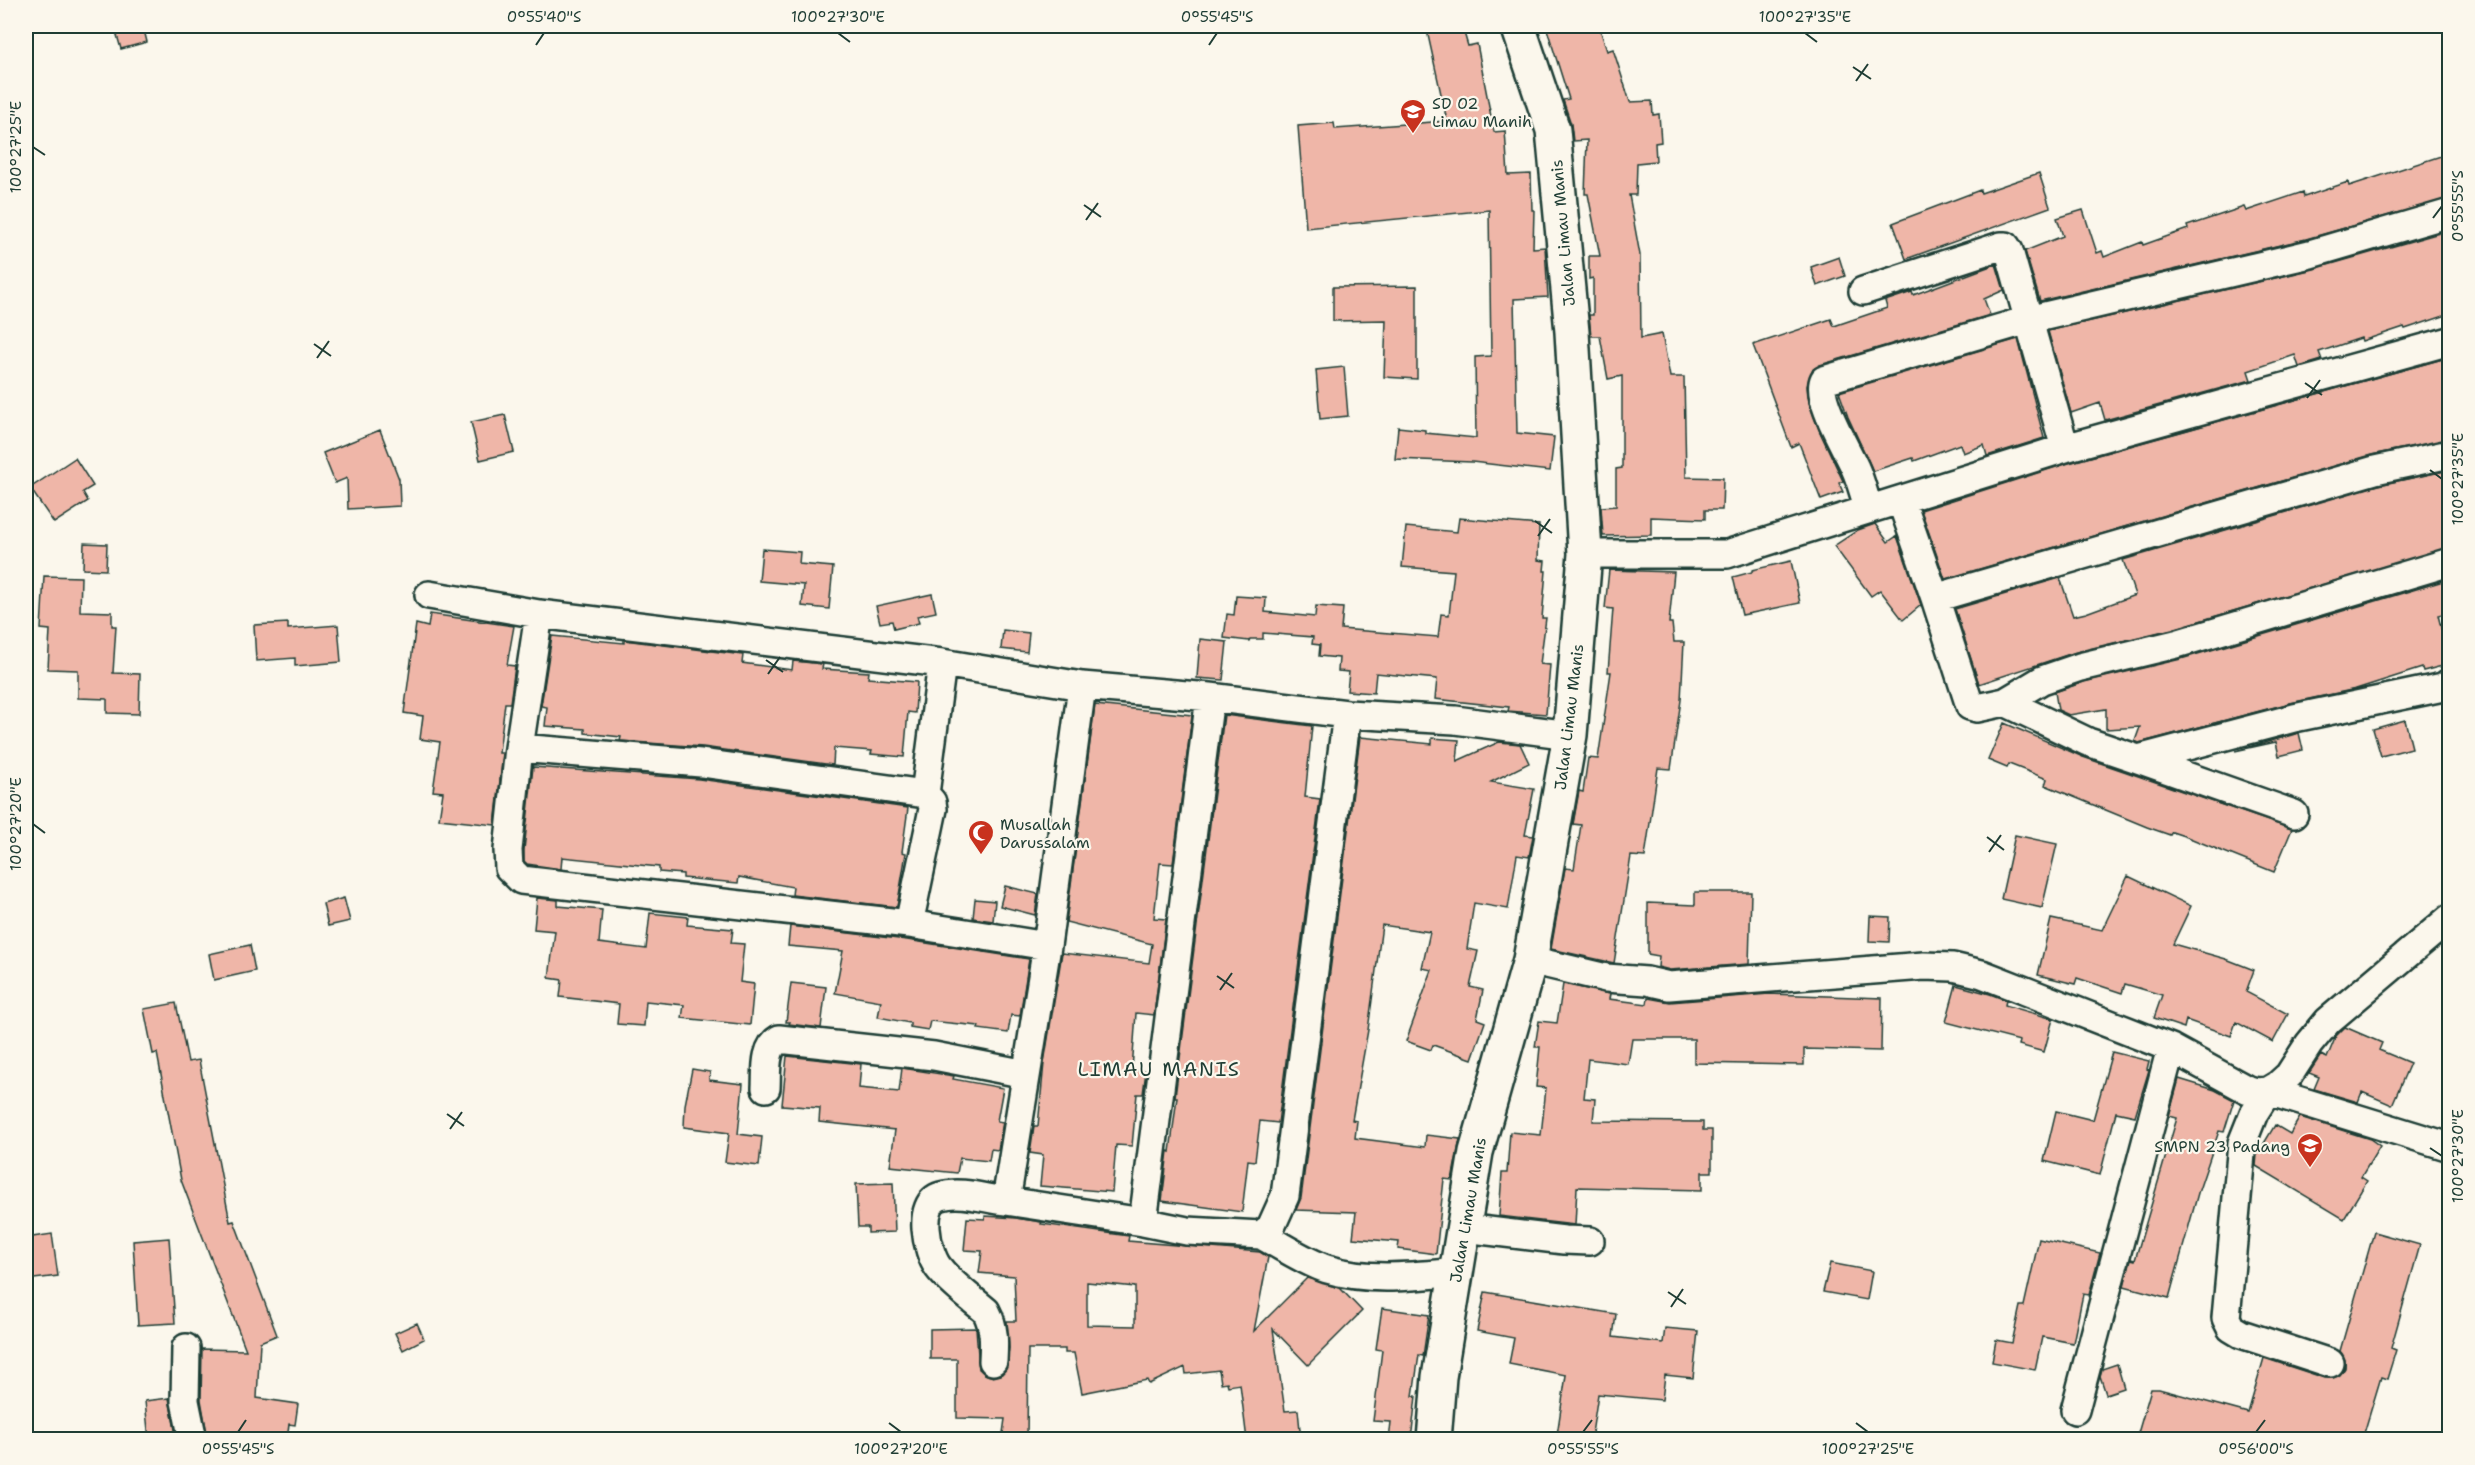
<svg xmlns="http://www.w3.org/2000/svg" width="2475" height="1465" viewBox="0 0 2475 1465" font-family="'Shantell Sans',sans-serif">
<rect width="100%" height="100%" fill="#fbf7ec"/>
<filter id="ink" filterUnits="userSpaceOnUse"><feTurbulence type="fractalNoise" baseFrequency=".0167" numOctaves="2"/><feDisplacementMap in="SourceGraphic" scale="12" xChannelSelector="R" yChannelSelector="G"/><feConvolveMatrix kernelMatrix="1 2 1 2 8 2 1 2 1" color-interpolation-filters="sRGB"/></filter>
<g filter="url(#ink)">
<path fill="#efb6a8" stroke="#1f3d34" stroke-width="1.5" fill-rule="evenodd" d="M125,26H143L147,42L121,49L115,28Z
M1426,26H1462L1468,46L1477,44L1494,132L1505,131L1508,175L1531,174L1532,210H1534L1533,248L1545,247L1548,297L1514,299L1517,433L1554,437L1550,471L1472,462L1395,459L1398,427L1425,430V433L1476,438L1475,357L1491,356L1489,210L1306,228L1298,126L1334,123L1335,129L1447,121Z
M1546,26H1599L1607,51L1613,49L1630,102L1652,101L1653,115L1659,114L1661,142L1655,143L1656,161L1637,163L1636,195H1629L1640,255L1641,338L1662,334L1670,377H1684L1686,477L1723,478L1722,510H1705V519L1651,517V535L1603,536L1601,507L1616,506V469L1622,468V376L1608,379L1600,336H1591L1589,315H1593V278L1589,279V256H1600L1588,194H1585L1587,140L1573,141L1571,124L1563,100L1569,99Z
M2450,153V198L2306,239L2040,301L2025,251L2063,236L2057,218L2083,210L2097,253L2102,251L2104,257L2142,242L2143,245L2188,229L2187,226L2244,207L2246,211L2303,192L2304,197L2348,182L2349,186Z
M2039,173L2050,207L1906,259L1893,223L1980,190L1981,193Z
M2450,230V314L2405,329L2404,327L2362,341L2361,338L2319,352L2322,360L2299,367L2295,355L2248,371L2251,380L2105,420L2100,403L2071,413L2048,331L2314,269Z
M1839,257L1845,276L1817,286L1811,267Z
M1996,264L2004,290L1984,299L1990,315L1820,365L1812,370L1807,386L1809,403L1819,430L1843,481L1839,483L1843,492L1821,500L1799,443L1791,447L1753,345L1831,319L1834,326L1887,308L1885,301L1912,292L1913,295Z
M1417,286V379L1384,377L1386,320L1333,321V287Z
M2018,339L2044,438L1987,456L1984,445L1963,453L1960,444L1914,461L1913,458L1873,471L1848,417L1839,392Z
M2450,357V439L2371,455L1945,579L1921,510L2069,463Z
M1344,367L1348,416L1320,419L1316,370Z
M505,415L514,452L480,460L471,422Z
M380,430L399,479L400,506L348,509L347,478L335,483L323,453Z
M75,458L93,486L83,492L88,501L54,523L30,488Z
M2450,470V547L2172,629L2076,652L1979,684L1955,609L2060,578L2073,616L2086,613L2135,595L2123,560L2379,485Z
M1459,518L1539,525L1538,560L1545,561L1544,571H1546L1542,618H1546L1540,664L1550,665L1546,714L1508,711L1509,707L1435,699L1437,679L1376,673L1374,693L1347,691L1349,672L1338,671L1339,658L1319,656L1320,645L1312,644L1313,637L1263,633V639H1250L1249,641L1224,638L1227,614L1234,615L1236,596L1266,598L1265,612L1315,617L1316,606L1343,608L1341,629L1438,637L1441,614L1449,615L1454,571L1402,567L1406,527L1457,532Z
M1875,524L1888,542L1897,536L1921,605L1903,620L1880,590L1871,596L1834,546L1858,530Z
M84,543L107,544L106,570L83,569Z
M762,549L800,552L799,564L833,567L829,609L802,606L804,585L759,581Z
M1791,561L1800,603L1742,615L1733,577L1752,572V570Z
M1609,570L1674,572L1669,623H1672L1674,642H1684L1681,700L1671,769L1658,768L1645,857L1631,856L1614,963L1551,949L1565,868L1574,869L1581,825L1573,824L1579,791L1583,792L1588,758L1598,759L1611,672H1608L1613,609L1605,608Z
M44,576L81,577L80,611L112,612V626H116L113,673L140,674L139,714L107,713V699L78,698V670L48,669L50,630L41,629Z
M2450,579V612L2438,615L2450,664L2423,671L2422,668L2356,689L2290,703L2139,743L2135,741L2140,727L2106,729V709L2069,715L2058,710L2055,692L2084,682L2181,659Z
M932,594L936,612L917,616L919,623L894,629L892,621L880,623L876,606Z
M430,614L514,626L507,665L515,666L510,703H505L499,753H503L495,825L439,819L443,792L433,791L440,742L420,739L423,716L404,713L416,624L428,627Z
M288,623V629L338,625L341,662L295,666V658L256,661L254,625Z
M1003,630L1029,633L1027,652L1001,649Z
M552,636L624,643V640L743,655L742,663L792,670L793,661L823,664L822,669L869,672L868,678L917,682L915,713L908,712L904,757L871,754L872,751L834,748L833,765L703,747L620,741L621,737L585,733V729L545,726L547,707L541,706Z
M1200,639L1227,642L1223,680L1197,678Z
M1095,705L1192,715L1173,864L1160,863L1154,918L1166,919L1154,1015L1136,1013L1132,1070L1146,1071L1143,1094H1137L1132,1146L1116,1145L1112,1192L1040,1186L1043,1155L1030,1153L1034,1126H1038L1044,1063L1062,953L1149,963L1152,944L1066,922Z
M1224,715L1312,726L1305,797L1320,799L1278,1123L1260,1121L1255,1161L1248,1160L1242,1212L1162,1201L1168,1151L1170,1152L1177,1097H1175Z
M2405,720L2412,748L2381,756L2373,729Z
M2004,723L2083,757L2292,829L2274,872L2187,837L2172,832L2170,835L2147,827L2045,785L2047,779L2009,764L2007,768L1988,760Z
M2299,733L2303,750L2279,756L2276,742L2235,751Z
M1360,737L1432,744V738L1459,740L1457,761L1499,742L1520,744L1529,763L1491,782L1534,789L1525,835L1533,836L1529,857L1517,855L1508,909L1474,903L1467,949L1478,951L1470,987L1483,990L1477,1019L1485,1022L1472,1059L1433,1045L1431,1050L1406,1041L1432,970L1422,968L1430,932L1382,925L1368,1030L1352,1120L1357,1121L1355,1138L1425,1147L1426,1135L1460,1139L1452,1180L1444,1179L1436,1254L1398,1249L1399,1242L1353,1238L1356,1212L1296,1210L1301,1198Z
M533,767L699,779L908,808L902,852L906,853L897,907L792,895L793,887L739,877L738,883L683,878V874L659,872V867L562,857L561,869L527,864L524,861V850Z
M2015,835L2057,844L2042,908L2001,899Z
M2128,876L2191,906L2173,944L2226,959L2254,970L2246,992L2288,1014L2273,1042L2236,1022L2231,1036L2186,1020L2184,1028L2154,1018L2162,995L2125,984L2122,993L2077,978L2075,984L2038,975L2051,919L2102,930Z
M1005,886L1038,894L1035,915L1000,906Z
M1695,892H1751L1749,964L1670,970L1658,967L1659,956L1648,954V903L1695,905Z
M344,898L350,921L328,926L323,904Z
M537,898L558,900V906L602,910L599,943L646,949L650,913L688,917L687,925L733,929L731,943L744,944L740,982L754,984L750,1025L682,1018L684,1005L646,1001L644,1026L617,1024L619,1004L560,997L562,980L549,978L555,931L534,929Z
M975,899L995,901L993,921L973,918Z
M1870,916L1890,917L1889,942L1869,941Z
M790,926L907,940L1029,959L1020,1016L1011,1015L1008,1033L978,1029L979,1026L930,1021L928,1030L910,1027V1023L878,1017L881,1001L835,993L843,951L788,946Z
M250,945L255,971L214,980L209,954Z
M791,983L826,987L821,1028L789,1024L790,1022H786Z
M1563,984L1610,994L1609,999L1647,1004L1648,998L1670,1002L1769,994L1882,998L1881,1051L1804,1049V1065L1694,1063V1039H1632L1628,1064L1588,1059L1584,1098L1595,1099L1593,1121L1703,1122V1130H1712V1172H1702V1190L1577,1187L1575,1225L1499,1216L1502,1173H1507L1510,1132L1541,1135L1546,1088L1536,1087L1540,1047H1535L1539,1021L1557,1023Z
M1956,985L1990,994L2006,1000L2005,1005L2053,1019L2044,1052L2019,1045L2020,1041L1946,1022Z
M176,1003L188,1062L199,1060L230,1222L234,1221L277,1335L260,1342L257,1398L298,1404L295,1425L289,1424L287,1440H208L201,1400L202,1349L246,1350L181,1180L157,1053L153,1054L144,1009Z
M2345,1027L2382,1043L2379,1050L2410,1063L2392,1105L2362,1092L2358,1102L2314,1089L2319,1077L2309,1073L2321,1055L2327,1058L2336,1036Z
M2112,1052L2149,1061L2147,1069L2149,1070L2135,1116L2116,1112L2100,1175L2044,1161L2056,1111L2093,1120Z
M787,1056L861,1064L859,1088L899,1092L902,1068L954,1076L953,1079L1003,1088L997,1121L1003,1122L998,1150L991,1149L989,1161L960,1158L957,1173L890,1166L895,1130L819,1122L820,1108L782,1105Z
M692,1069L710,1072L709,1080L743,1084L738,1134L762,1137L759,1166L725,1162L729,1133L684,1127L685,1105Z
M2179,1079L2215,1090L2234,1100L2224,1132L2219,1131L2198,1193L2169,1298L2124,1286L2131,1259L2135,1260L2177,1118L2169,1116Z
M2300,1117L2370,1139L2380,1146L2361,1177L2367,1181L2344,1219L2256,1166L2257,1155L2275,1125L2290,1134Z
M893,1183L895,1232L868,1233V1227H858L856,1184Z
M985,1216L1016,1218L1042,1222L1041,1224L1129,1236L1128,1241L1260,1252L1268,1257L1254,1331L1307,1278L1340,1288L1362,1311L1308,1365L1273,1329L1285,1411L1298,1410L1301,1440H1247L1240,1384L1228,1386L1227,1382L1221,1383L1219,1370L1186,1374L1185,1367L1149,1384L1147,1380L1082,1393L1074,1353H1065V1349H1028L1027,1440H1002L1005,1419L957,1418V1359H930V1329L976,1328L979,1369L985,1374L993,1377L1001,1375L1006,1369L1009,1348L1007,1321H1016L1014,1276L979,1273L982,1251L964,1250L967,1218L985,1219ZM1087,1282L1135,1287V1326L1087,1325Z
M2374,1232L2420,1245L2391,1348L2396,1350L2387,1379L2381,1377L2362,1440H2136L2151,1389H2159L2248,1413L2264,1358L2325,1378H2333L2340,1375L2345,1368V1360L2340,1351Z
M52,1234L58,1276L26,1280V1238Z
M169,1238L175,1323L138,1325L133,1241Z
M2039,1239L2100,1253L2089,1295L2083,1294L2073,1343L2042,1337L2035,1370L1992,1362L1996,1340L2012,1343L2020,1306H2024Z
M1830,1263L1872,1271L1867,1300L1823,1292Z
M1485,1292L1616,1314L1613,1337L1663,1343L1665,1328L1698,1331L1693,1378L1665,1375L1662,1400L1598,1394L1591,1440L1557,1435L1566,1375L1509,1364L1514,1338L1477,1331Z
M1382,1308L1429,1315L1423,1356L1419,1355L1413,1396H1416L1411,1440H1389L1391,1422L1373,1421L1382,1350L1376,1349Z
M417,1323L424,1339L403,1350L395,1333Z
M2117,1364L2124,1388L2106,1394L2100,1376L2102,1369Z
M169,1398L177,1440H149L145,1401Z"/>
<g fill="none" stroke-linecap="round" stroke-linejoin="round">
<defs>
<path id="minor" d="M1863,291L2001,246H2006L2009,251L2065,448
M1901,500L1935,598L2375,470L2450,454
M1869,509C1864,496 1861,481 1855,468C1847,449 1815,398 1824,380L2028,320L2310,254L2450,213
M1585,554H1727L2065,448L2450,341
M429,595L539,614L942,663L1082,686L1210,697L1347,714L1455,720L1570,735
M1935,598L1970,706L1977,708L2005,702L2042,680L2080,667L2176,644L2450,562
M539,614L519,748L508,850L509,868L521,880L909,924L1047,946L1082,686
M2005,702L2088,742L2138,759L2294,718L2443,687L2450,682
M519,748L701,763L925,794L932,802L933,809L909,924
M2138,759L2294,814
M925,794L942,663
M1530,960L1606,978L1647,981L1669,986L1924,966L1953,967L1982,974L2171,1048L2246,1089L2256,1092L2268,1091L2278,1085L2289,1075L2309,1044L2328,1021L2450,918
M766,1088C767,1071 764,1048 779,1039L934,1056L1026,1074
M1006,1201L1143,1222L1187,1231L1261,1235L1271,1227L1285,1196L1347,714
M1143,1222L1210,697
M1464,1228L1564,1240L1590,1241
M1261,1235C1282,1246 1305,1262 1327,1269C1369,1282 1415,1276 1457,1272
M186,1348L185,1401L193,1440
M993,1361C994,1343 995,1328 986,1311C972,1299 949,1282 938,1267C927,1252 916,1203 941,1196C961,1190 986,1199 1006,1201L1047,946
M2330,1363L2241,1334L2231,1328L2226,1318L2242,1143L2254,1113L2268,1091L2450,1147
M2075,1410L2171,1048"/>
<path id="tertiary" d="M1434,1440L1439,1377L1476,1152L1530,960L1570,735L1585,554L1572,332L1553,130L1518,26"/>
</defs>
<use href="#minor" stroke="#1f3d34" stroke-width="32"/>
<use href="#tertiary" stroke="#1f3d34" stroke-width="38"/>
<use href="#minor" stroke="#fbf7ec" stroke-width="27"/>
<use href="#tertiary" stroke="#fbf7ec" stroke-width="33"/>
</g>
</g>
<path fill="none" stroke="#1f3d34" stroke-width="2" d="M838,33L850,42M1805,33L1817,42M536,45L544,33M1209,45L1217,33M1853,67L1871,79M1856,81L1868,64M33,147L45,155M1084,205L1101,217M2433,218L2442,206M1086,220L1098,203M314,344L331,356M317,358L329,341M2305,383L2322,395M2307,398L2320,380M2430,470L2442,479M1535,521L1552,533M1538,536L1550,519M766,660L783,672M768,674L780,657M33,824L45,833M1987,837L2004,850M1989,852L2001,835M1217,976L1234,988M1220,990L1232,973M447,1114L464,1126M450,1129L462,1112M2430,1148L2442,1156M1668,1292L1686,1304M1671,1307L1683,1289M889,1423L901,1432M1856,1423L1868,1432M238,1432L246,1420M1583,1432L1592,1420M2256,1432L2265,1420"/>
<defs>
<symbol id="school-pin" viewBox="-11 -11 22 30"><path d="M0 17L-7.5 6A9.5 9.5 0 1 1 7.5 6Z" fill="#c8321e" stroke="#fbf7ec"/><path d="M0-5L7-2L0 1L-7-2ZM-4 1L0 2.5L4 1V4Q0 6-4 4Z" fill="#fff"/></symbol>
<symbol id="mosque-pin" viewBox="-11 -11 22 30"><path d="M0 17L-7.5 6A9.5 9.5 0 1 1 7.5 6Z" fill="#c8321e" stroke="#fbf7ec"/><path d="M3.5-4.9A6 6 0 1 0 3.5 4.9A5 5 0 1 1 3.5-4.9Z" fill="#fff"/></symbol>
</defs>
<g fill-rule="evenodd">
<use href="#school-pin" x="1398" y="97" width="30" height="40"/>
<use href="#mosque-pin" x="966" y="818" width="30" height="40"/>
<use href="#school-pin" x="2295" y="1131" width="30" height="40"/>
</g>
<g text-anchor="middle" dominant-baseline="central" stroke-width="4.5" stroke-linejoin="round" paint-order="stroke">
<g font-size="16" fill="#1f3d34" stroke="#fbf7ec" text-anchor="start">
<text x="1432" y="103">SD 02<tspan x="1432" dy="18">Limau Manih</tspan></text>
<text x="1000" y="824">Musallah<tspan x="1000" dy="18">Darussalam</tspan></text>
<text x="2290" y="1146" text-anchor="end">SMPN 23 Padang</text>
</g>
<g font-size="16" fill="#1f3d34" stroke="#fbf7ec">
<text transform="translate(1563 233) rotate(-95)">Jalan Limau Manis</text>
<text transform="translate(1569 717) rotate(-83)">Jalan Limau Manis</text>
<text transform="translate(1468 1210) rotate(-80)">Jalan Limau Manis</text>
</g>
<g font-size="20" letter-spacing="1.5" fill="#1f3d34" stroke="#fbf7ec">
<text x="1159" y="1069">LIMAU MANIS</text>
</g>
</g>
<rect width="2475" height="1465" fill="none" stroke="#fbf7ec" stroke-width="66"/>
<rect x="33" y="33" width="2409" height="1399" fill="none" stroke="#1f3d34" stroke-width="2"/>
<g font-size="15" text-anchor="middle" fill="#1f3d34">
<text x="544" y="22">0°55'40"S</text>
<text x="838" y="22">100°27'30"E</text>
<text x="1217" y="22">0°55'45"S</text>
<text x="1805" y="22">100°27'35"E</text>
<text transform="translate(16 147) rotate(-90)" y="5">100°27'25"E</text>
<text transform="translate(2458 206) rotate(-90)" y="5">0°55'55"S</text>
<text transform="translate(2458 479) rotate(-90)" y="5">100°27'35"E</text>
<text transform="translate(16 824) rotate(-90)" y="5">100°27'20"E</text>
<text transform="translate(2458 1156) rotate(-90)" y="5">100°27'30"E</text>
<text x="238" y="1454">0°55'45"S</text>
<text x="901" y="1454">100°27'20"E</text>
<text x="1583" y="1454">0°55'55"S</text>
<text x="1868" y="1454">100°27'25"E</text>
<text x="2256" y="1454">0°56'00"S</text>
</g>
</svg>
